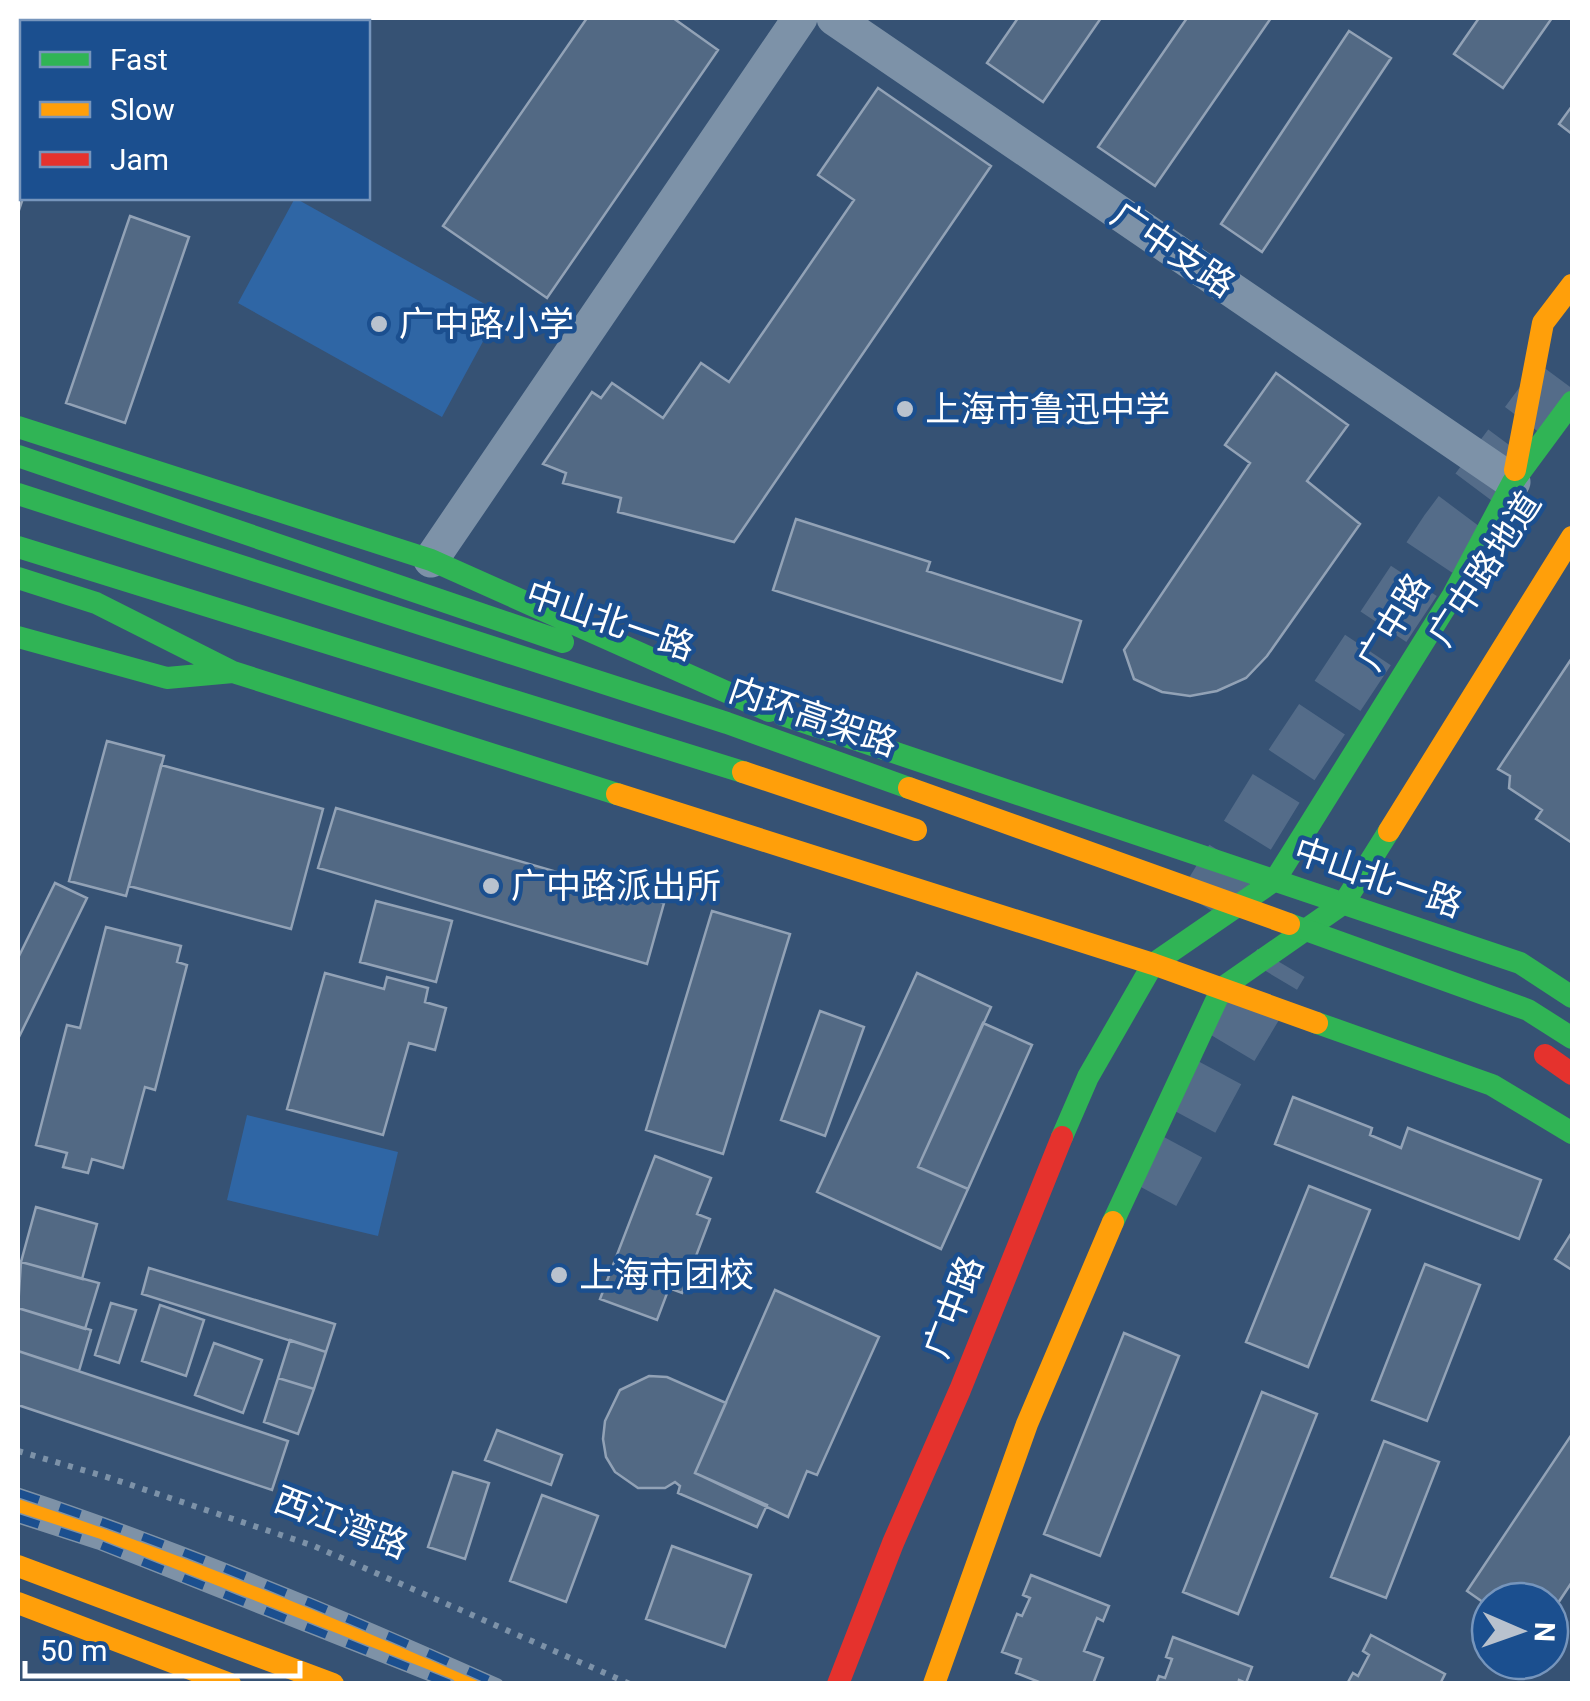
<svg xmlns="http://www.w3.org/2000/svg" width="1590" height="1701" viewBox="0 0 1590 1701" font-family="Roboto,'Noto Sans SC',sans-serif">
<rect width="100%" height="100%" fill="#365274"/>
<path fill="#2f66a5" d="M295,198L499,312L442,417L238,303Z
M247,1115L398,1152L378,1236L227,1200Z"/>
<path fill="#526984" stroke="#92a2b6" stroke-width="2.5" d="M34,18H85L99,22H33Z
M85,18H138L136,22H99Z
M234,18H248L255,22H231Z
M587,18H673L718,50L547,298L443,226Z
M1018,18H1101L1043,102L987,63Z
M1187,18H1271L1155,186L1098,147Z
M1479,18H1552L1503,88L1454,54Z
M1349,31L1391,58L1262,252L1221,224Z
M22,57V114L18,112V73Z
M878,88L991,166L734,542L618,512L621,498L563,483L566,473L543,464L592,392L601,398L612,383L663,418L701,363L729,382L854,200L818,175Z
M1572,106V134L1559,124Z
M18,157L22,158L23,198L18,213Z
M130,216L189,237L125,423L66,403Z
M1276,373L1348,425L1307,481L1360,524L1267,656L1246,678L1217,691L1190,696L1162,692L1134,679L1124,650L1250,463L1225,445Z
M796,519L930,562L927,571L1081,621L1062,682L773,590Z
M1572,658V843L1536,819L1542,810L1509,788L1510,776L1498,769Z
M107,741L164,756L126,896L69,881Z
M161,765L323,809L291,929L129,886Z
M336,808L664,903L647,964L318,868Z
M55,883L87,898L18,1039V958Z
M376,901L452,921L436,982L360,962Z
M712,911L790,934L723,1154L646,1130Z
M106,927L181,946L177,962L187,965L155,1090L145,1087L123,1168L92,1159L88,1173L63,1167L67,1153L36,1145L67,1025L80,1028Z
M325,973L384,989L387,977L428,988L425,1002L446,1008L435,1050L409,1043L383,1135L287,1109Z
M917,973L991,1007L918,1167L968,1189L941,1249L817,1192Z
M820,1011L864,1027L825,1136L781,1120Z
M983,1023L1032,1045L968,1189L918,1167Z
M1293,1097L1372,1128L1370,1135L1401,1148L1408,1128L1541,1180L1519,1239L1275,1144Z
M655,1156L711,1178L697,1214L710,1219L682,1293L669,1288L657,1320L600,1299Z
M1309,1186L1370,1210L1308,1367L1246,1342Z
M36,1207L97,1224L82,1279L21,1262Z
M1572,1232V1270L1555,1259Z
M21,1262L99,1283L85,1329L18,1308Z
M1425,1264L1480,1285L1427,1421L1372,1400Z
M149,1268L335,1324L326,1352L142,1294Z
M775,1290L879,1337L817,1475L807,1471L788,1517L695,1473Z
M111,1303L136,1310L119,1363L95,1355Z
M160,1305L204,1320L186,1376L142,1361Z
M18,1308L91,1330L79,1371L18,1351Z
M1124,1333L1179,1356L1100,1556L1044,1534Z
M290,1340L326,1352L314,1389L278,1378Z
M214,1343L262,1360L243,1413L195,1395Z
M18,1351L288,1441L272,1490L18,1405Z
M649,1376L667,1377L726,1403L695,1473L767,1505L757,1527L678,1493L680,1486L675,1482L665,1488H638L615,1472L606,1457L603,1439L605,1421L620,1390Z
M278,1378L314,1389L298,1434L264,1422Z
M1262,1392L1317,1414L1238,1614L1183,1592Z
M497,1430L562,1455L551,1485L485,1460Z
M1572,1434V1582L1550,1615V1601H1490V1607L1467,1591Z
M1384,1441L1439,1462L1386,1598L1331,1577Z
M453,1472L489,1483L465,1559L428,1547Z
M542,1495L598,1516L566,1602L510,1581Z
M672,1546L751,1575L725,1647L646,1619Z
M1031,1575L1109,1606L1103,1621L1097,1618L1084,1651L1103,1658L1093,1684H1044L1016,1673L1021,1659L1002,1652L1017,1614L1022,1616L1030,1598L1023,1595Z
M1371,1635L1445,1674L1440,1684H1347L1353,1673L1358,1676L1369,1655L1363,1651Z
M1173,1637L1252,1667L1246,1683L1239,1680L1238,1684H1156L1159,1676L1165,1678L1172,1659L1166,1657Z"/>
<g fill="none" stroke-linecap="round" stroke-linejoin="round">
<path stroke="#546c89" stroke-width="55" stroke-dasharray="55 28" stroke-linecap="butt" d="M1204,906L1277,787L1447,531L1572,363
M1152,1193L1223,1060L1281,963"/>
<path stroke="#7d92a8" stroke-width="6" stroke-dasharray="5 8" stroke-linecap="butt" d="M18,1451L110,1478L314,1546L630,1684"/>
<path stroke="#7d92a8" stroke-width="35" d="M834,18L1513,482
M431,560L800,18"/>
<path stroke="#30b455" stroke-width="22" d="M18,427L431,560L769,711
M18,456L563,642
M18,578L96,603L233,672
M18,637L167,678L233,672L617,794
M783,715L1520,963L1572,997
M1317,1023L1492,1085L1572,1133
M1062,1137L1088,1077L1153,964L1275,880L1453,595L1513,482L1572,402
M1113,1222L1222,988L1344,903L1389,831"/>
<path stroke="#ff9f0a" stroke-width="22" d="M1515,470L1543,323L1572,285
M617,794L1153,964L1317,1023
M1389,831L1572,537
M18,1506L248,1588L474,1684
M18,1566L333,1684
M18,1603L230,1684
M934,1684L1027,1424L1113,1222"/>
<path stroke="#e5322d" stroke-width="22" d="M1545,1055L1572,1074
M838,1684L893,1543L960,1390L1062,1137"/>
<defs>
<path id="rail" d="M18,1493C181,1547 341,1614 498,1684
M18,1518L98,1544L450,1684"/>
</defs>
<use href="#rail" stroke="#7e92a7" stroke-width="11"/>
<use href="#rail" stroke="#1b4f8f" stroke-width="8" stroke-dasharray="22" stroke-linecap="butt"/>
<path stroke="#30b455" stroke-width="22" d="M18,494L727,723L909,788
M18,547L743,772
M1289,924L1528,1010L1572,1038"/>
<path stroke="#ff9f0a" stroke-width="22" d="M743,772L916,830
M909,788L1289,924"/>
</g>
<g fill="#b9c2ce" stroke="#1b4f8f" stroke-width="4">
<circle cx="379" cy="324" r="10"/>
<circle cx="905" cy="409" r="10"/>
<circle cx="491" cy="886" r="10"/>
<circle cx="559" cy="1275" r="10"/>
</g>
<g text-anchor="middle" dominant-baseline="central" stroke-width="9" stroke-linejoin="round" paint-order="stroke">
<g font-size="35" fill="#fff" stroke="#1b4f8f">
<text transform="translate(1173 250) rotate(34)">广中支路</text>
<text transform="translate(1485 569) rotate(-57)">广中路地道</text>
<text transform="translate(610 621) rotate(19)">中山北一路</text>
<text transform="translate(1394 622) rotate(-59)">广中路</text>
<text transform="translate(813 717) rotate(19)">内环高架路</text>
<text transform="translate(1378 878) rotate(19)">中山北一路</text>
<text transform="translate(954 1307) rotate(-69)">广中路</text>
<text transform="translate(341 1523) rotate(21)">西江湾路</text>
</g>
<g font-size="35" fill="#fff" stroke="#1b4f8f" text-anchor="start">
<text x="399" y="324">广中路小学</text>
<text x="925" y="409">上海市鲁迅中学</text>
<text x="511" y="886">广中路派出所</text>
<text x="579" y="1275">上海市团校</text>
</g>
</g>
<rect width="1590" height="1701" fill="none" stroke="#ffffff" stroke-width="40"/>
<rect x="20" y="20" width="350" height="180" fill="#1b4f8f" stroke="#7695bc" stroke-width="2.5"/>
<rect x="40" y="52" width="50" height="15" fill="#30b455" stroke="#7695bc" stroke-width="2.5"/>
<text x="110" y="70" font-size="30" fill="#ffffff">Fast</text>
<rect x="40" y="102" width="50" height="15" fill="#ff9f0a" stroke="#7695bc" stroke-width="2.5"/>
<text x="110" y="120" font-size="30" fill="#ffffff">Slow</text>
<rect x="40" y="152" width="50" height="15" fill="#e5322d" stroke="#7695bc" stroke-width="2.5"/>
<text x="110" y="170" font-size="30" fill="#ffffff">Jam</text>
<g transform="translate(1520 1631) rotate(92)"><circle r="48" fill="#1b4f8f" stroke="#7695bc" stroke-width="2.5"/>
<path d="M0-8L18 38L0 25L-18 38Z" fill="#b9c2ce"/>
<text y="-15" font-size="28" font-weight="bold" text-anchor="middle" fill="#ffffff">N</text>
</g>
<path d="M25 1661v15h275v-15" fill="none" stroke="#ffffff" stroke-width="5"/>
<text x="40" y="1661" font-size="30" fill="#ffffff" stroke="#1b4f8f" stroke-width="8" paint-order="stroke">50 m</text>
</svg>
